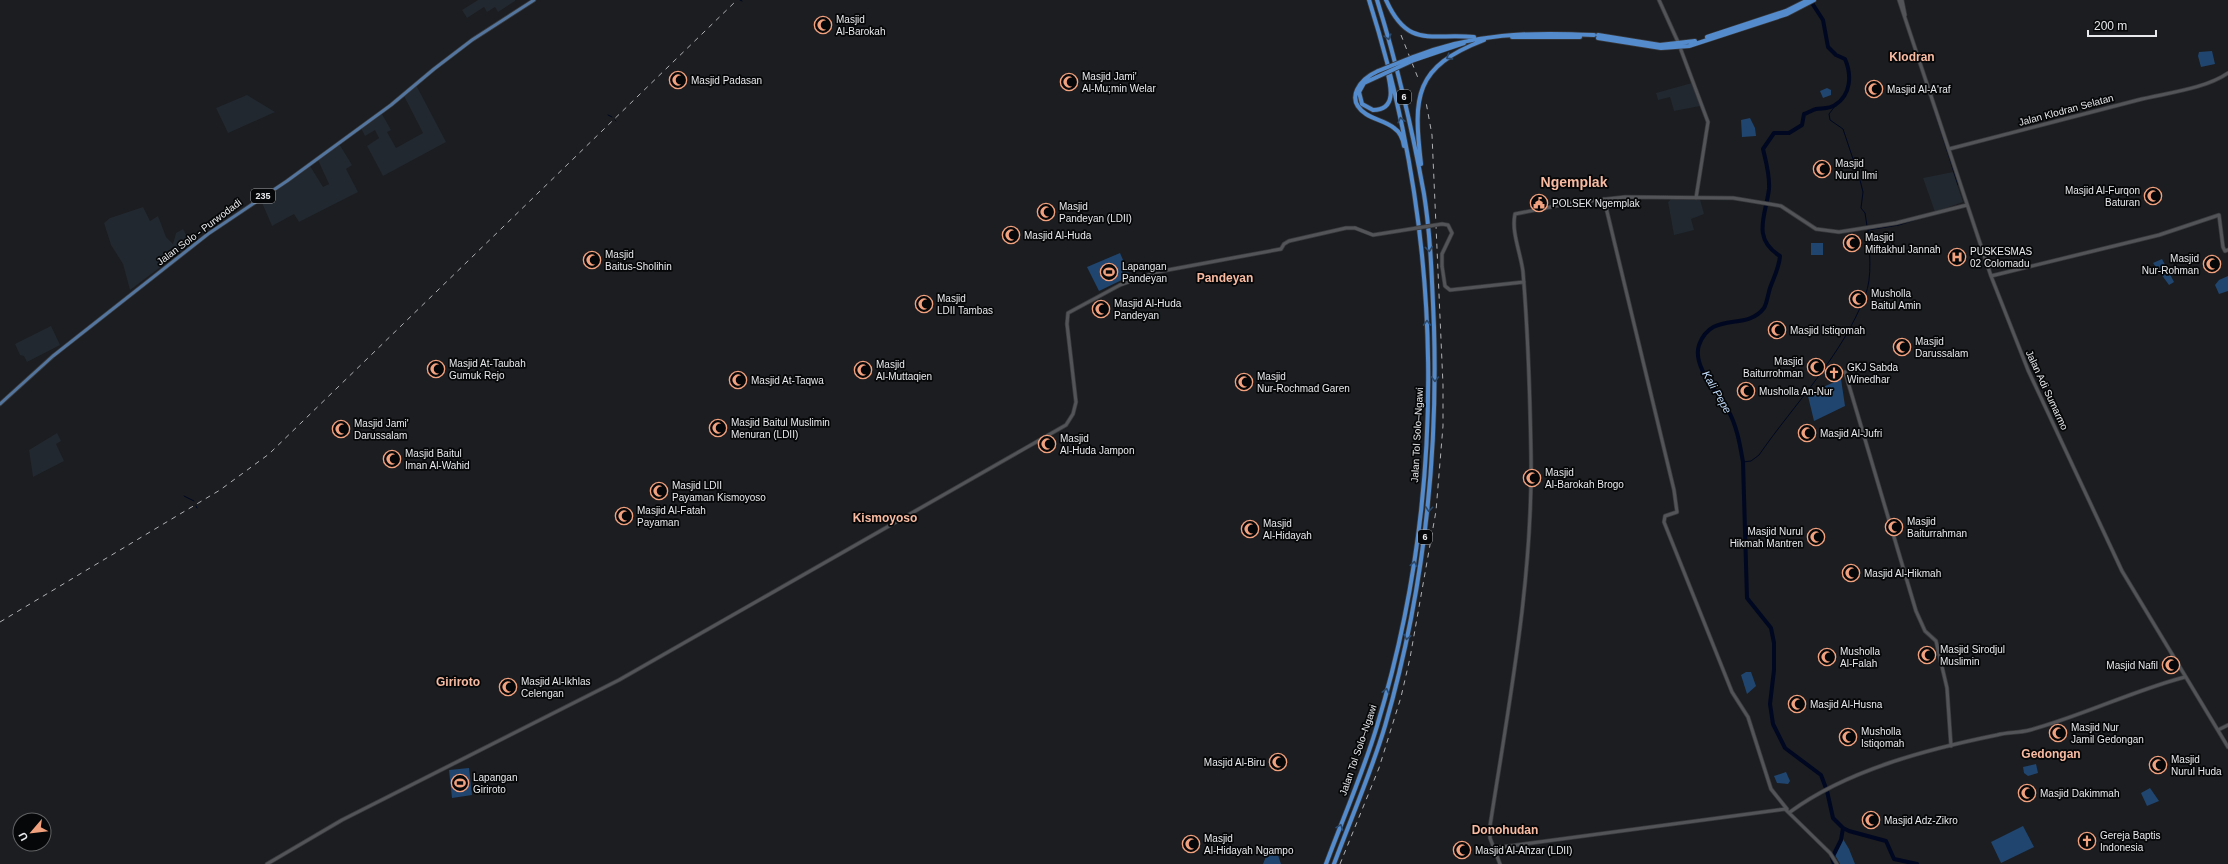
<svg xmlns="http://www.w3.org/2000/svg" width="2228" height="864" viewBox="0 0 2228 864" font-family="Helvetica,sans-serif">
<rect width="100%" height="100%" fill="#1b1d20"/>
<path fill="#22282f" d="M478,0H515V1L498,12L495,7L487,12L484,7L467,18L462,10Z
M1692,83L1700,106L1674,111L1670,97L1658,100L1656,93Z
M416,85L446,142L383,176L367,146L379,138L375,130L365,136L361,128L382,114L391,130L387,132L396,148L423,133L404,96Z
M247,95L275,112L228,133L216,108Z
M338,142L352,165L346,169L358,192L299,222L294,214L272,226L260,198L310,166L323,187L329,184L317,158Z
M1953,172L1963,202L1935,212L1923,178Z
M1671,199H1700L1704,214L1691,219L1694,230L1674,235L1668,202Z
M143,207L150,221L158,216L166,237L173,244L176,233L183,229L191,244L130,290L123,264L111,245L104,223L110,218Z
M51,326L60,345L27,362L24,356L20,355L15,344Z
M57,433L61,441L56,444L64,461L33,477L29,450Z"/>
<path fill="#20456f" d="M2212,51L2215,64L2201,67L2198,56L2199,52Z
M1827,88L1831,90V95L1823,98L1820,91Z
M1750,118L1755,128L1756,136L1742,137L1741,120Z
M1811,243H1823V255H1811Z
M1120,253L1130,276L1099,291L1087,267Z
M2162,259L2174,282L2169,285L2153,263Z
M2228,276V291L2219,294L2215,285L2219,280Z
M1841,379L1845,406L1814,421L1808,396L1810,393Z
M1746,672H1751L1756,686L1747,694L1741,675Z
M2036,764L2038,773L2028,776L2024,773L2023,767Z
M469,768L472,795L452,798L449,770Z
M1786,772L1790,781L1788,784L1777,783L1774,776Z
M2150,788L2159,801L2147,806L2141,793Z
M2023,826L2034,847L2001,863L1991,842Z
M1843,839L1849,849L1855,864H1840L1835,855Z
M1277,852L1281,864H1263L1267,854Z"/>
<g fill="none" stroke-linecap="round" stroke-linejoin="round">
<path stroke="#000720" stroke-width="1" d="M740,0L742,1
M1835,106L1829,114L1830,120L1843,129L1860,180L1863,192L1861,208L1865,213L1867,226
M1934,110L1958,185
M608,115L612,117
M615,120L616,121
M1868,230L1899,225L1934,214
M1743,462L1751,461L1759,455C1795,403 1842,356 1865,296C1873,277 1869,249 1868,229
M184,496L194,501
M196,506L197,508"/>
<path stroke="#000720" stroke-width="4" d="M1810,0L1823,20L1828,47L1836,55L1845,59C1852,75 1851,95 1835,105C1830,109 1822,108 1816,109C1812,110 1808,113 1804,114L1802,125L1789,133H1774L1763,149C1766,162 1770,175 1769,189C1766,215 1751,238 1780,256C1779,268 1774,277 1770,288C1768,294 1767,303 1764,308C1746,332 1712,310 1699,345C1692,367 1718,392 1728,410C1737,426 1740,445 1743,462L1747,598L1771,628L1774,643V670L1770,704L1773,724L1785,748L1821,775L1827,791L1833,818L1843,828L1849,831L1886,841L1894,859L1917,864
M1834,864L1832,858L1841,840L1843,828"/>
<defs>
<path id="secondary" d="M1659,0L1678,42
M1899,0L1991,276L2028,370L2122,571L2228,747
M1902,0L1905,15
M1681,50L1708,122L1696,198
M1949,149C2012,133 2075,116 2138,100C2166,93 2205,89 2228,73
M1604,199L1674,490L1677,512L1665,516L1664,522L1732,692L1748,717L1771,789L1787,809
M1442,266L1445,286L1450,290L1524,282
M1991,276L2159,235L2219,215L2223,247L2225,251L2228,250
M1845,372L1916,611L1925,631L1936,641L1947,688L1951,746
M2218,730L2228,725
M1790,812C1847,770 1928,749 1997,735C2007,732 2019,733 2030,730C2082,716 2132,691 2185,677
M1494,848L1785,809L1830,853L1837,864
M267,864L342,820L619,680L1066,425L1073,414L1076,402L1067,324L1068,313L1120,285L1157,272L1281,249L1284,244L1289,241L1346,228H1355
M1500,864L1490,838V826C1509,703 1533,579 1531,454C1530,394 1528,332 1523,272C1521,254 1511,232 1515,214L1571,203L1625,197L1733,198L1781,206L1816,229L1839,232L1896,223L1967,205"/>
<path id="primary" d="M0,404L53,356L208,234L287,181L391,105L434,69L472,40L534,0"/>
<path id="highway" d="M1386,0C1408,49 1430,33 1474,37
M1598,35L1660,45L1695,41
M1512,37H1580
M1707,37L1786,11L1808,0
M1598,38L1661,48L1689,46L1787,14L1814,0
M1413,57C1474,33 1529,32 1594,35
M1414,60L1464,43
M1378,71C1360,79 1344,99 1366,114C1375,120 1386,121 1394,128C1400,132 1403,139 1404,146
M1377,77L1364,83L1359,92L1362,104L1373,110C1397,110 1391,86 1387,70
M1421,164C1413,96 1414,67 1484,40
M1326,864C1343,818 1363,773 1377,726C1449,488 1444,237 1369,0
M1334,864C1351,818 1371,773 1385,726C1423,595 1438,463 1434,327C1432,283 1431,238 1424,194C1412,128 1397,64 1377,0"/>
</defs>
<use href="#secondary" stroke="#38393c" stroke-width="4.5"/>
<use href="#primary" stroke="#38393c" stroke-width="4.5"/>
<use href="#highway" stroke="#38393c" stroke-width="5.5"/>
<use href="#secondary" stroke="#525458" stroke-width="3"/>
<use href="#primary" stroke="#53759e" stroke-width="3"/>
<use href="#highway" stroke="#548bcd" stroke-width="4"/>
<path stroke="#aeb0b3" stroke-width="1" stroke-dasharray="5 5" stroke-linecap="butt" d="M1401,35L1418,78
M0,622L220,490L269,454L737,0
M1340,864L1379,768L1401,697L1410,658L1436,511L1443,426V385L1432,135L1426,102"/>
<defs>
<path id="secondary-bridge" d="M1355,228L1373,235L1442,224L1448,225L1452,233L1442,254V266"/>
<path id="highway-bridge" d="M1378,71L1413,57
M1377,77L1414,60"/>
</defs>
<use href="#secondary-bridge" stroke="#38393c" stroke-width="4.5" stroke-linecap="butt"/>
<use href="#highway-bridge" stroke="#38393c" stroke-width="5.5" stroke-linecap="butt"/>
<use href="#secondary-bridge" stroke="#525458" stroke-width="3"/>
<use href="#highway-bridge" stroke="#548bcd" stroke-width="4"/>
</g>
<defs><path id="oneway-chevron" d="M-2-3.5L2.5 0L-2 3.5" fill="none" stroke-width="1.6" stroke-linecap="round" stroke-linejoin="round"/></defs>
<g stroke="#2d496a">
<use href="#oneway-chevron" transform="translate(1388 37) rotate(74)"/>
<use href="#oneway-chevron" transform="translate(1449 57) rotate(147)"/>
<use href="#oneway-chevron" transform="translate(1401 120) rotate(-103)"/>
<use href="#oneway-chevron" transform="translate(1429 249) rotate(84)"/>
<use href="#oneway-chevron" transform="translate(1427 323) rotate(-91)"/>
<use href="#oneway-chevron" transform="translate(1435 379) rotate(91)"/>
<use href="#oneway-chevron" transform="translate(1429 509) rotate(94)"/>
<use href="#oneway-chevron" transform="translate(1414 564) rotate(-80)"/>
<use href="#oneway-chevron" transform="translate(1407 637) rotate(103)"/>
<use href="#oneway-chevron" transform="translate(1386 691) rotate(-76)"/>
<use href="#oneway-chevron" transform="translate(1340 827) rotate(-70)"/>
</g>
<defs>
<symbol id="mosque-ring" viewBox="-11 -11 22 22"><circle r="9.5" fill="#060708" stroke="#f2a17e" stroke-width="1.5"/><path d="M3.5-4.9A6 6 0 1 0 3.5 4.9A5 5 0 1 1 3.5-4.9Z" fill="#f2a17e"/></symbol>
<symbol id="civic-ring" viewBox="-11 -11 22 22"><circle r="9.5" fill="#060708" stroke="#f2a17e" stroke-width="1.5"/><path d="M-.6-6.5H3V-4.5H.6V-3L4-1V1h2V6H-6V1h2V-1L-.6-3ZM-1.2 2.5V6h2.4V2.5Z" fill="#f2a17e"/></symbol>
<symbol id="hospital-ring" viewBox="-11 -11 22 22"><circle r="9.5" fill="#060708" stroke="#f2a17e" stroke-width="1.5"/><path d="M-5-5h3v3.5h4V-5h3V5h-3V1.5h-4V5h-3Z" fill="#f2a17e"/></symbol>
<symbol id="stadium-ring" viewBox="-11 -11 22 22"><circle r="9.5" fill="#060708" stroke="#f2a17e" stroke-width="1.5"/><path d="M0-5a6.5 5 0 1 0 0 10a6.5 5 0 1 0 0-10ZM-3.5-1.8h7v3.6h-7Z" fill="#f2a17e"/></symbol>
<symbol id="church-ring" viewBox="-11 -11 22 22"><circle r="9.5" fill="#060708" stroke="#f2a17e" stroke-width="1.5"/><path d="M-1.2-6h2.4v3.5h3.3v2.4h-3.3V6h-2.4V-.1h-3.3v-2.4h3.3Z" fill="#f2a17e"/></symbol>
</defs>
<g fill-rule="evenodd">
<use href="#mosque-ring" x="813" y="15" width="20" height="20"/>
<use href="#mosque-ring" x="668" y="70" width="20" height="20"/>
<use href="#mosque-ring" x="1059" y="72" width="20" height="20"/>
<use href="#mosque-ring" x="1864" y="79" width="20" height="20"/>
<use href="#mosque-ring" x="1812" y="159" width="20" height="20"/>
<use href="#mosque-ring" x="2143" y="186" width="20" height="20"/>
<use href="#civic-ring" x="1529" y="193" width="20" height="20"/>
<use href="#mosque-ring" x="1036" y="202" width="20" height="20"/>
<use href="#mosque-ring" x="1001" y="225" width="20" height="20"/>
<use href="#mosque-ring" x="1842" y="233" width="20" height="20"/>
<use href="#hospital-ring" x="1947" y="247" width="20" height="20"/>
<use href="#mosque-ring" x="582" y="250" width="20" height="20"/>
<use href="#mosque-ring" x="2202" y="254" width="20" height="20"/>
<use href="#stadium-ring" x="1099" y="262" width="20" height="20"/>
<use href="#mosque-ring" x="1848" y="289" width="20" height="20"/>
<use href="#mosque-ring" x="914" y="294" width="20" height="20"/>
<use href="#mosque-ring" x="1091" y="299" width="20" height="20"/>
<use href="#mosque-ring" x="1767" y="320" width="20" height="20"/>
<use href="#mosque-ring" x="1892" y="337" width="20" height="20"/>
<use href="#mosque-ring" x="1806" y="357" width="20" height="20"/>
<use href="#mosque-ring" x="426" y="359" width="20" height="20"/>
<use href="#mosque-ring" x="853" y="360" width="20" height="20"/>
<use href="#church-ring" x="1824" y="363" width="20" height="20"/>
<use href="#mosque-ring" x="728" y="370" width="20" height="20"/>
<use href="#mosque-ring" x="1234" y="372" width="20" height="20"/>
<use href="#mosque-ring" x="1736" y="381" width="20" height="20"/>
<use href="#mosque-ring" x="708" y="418" width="20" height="20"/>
<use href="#mosque-ring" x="331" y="419" width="20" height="20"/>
<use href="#mosque-ring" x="1797" y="423" width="20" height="20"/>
<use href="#mosque-ring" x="1037" y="434" width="20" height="20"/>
<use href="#mosque-ring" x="382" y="449" width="20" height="20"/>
<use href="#mosque-ring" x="1522" y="468" width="20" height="20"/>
<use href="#mosque-ring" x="649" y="481" width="20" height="20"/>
<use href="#mosque-ring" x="614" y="506" width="20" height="20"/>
<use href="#mosque-ring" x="1884" y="517" width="20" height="20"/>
<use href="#mosque-ring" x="1240" y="519" width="20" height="20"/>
<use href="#mosque-ring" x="1806" y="527" width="20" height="20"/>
<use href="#mosque-ring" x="1841" y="563" width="20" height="20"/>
<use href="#mosque-ring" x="1917" y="645" width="20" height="20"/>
<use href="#mosque-ring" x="1817" y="647" width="20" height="20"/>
<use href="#mosque-ring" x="2161" y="655" width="20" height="20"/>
<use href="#mosque-ring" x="498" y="677" width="20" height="20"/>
<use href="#mosque-ring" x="1787" y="694" width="20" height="20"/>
<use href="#mosque-ring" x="2048" y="723" width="20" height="20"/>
<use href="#mosque-ring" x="1838" y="727" width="20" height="20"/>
<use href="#mosque-ring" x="1268" y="752" width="20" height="20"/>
<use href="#mosque-ring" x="2148" y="755" width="20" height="20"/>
<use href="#stadium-ring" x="450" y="773" width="20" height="20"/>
<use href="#mosque-ring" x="2017" y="783" width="20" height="20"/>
<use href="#mosque-ring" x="1861" y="810" width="20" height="20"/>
<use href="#church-ring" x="2077" y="831" width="20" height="20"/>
<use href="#mosque-ring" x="1181" y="834" width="20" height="20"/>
<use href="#mosque-ring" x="1452" y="840" width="20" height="20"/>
</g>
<g text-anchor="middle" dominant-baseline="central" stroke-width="3.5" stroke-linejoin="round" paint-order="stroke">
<g fill="#060708" stroke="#a4a5a8" stroke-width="1">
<rect x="1397" y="90" width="14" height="14" rx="3"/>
<rect x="251" y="189" width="24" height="14" rx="3"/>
<rect x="1418" y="530" width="14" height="14" rx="3"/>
</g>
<g font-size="9" font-weight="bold" fill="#e8e9ec">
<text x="1404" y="97">6</text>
<text x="263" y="196">235</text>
<text x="1425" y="537">6</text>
</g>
<g font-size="10" fill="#e8e9ec" stroke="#060708" text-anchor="start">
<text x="836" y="19">Masjid<tspan x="836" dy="12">Al-Barokah</tspan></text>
<text x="1082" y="76">Masjid Jami'<tspan x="1082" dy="12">Al-Mu;min Welar</tspan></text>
<text x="691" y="80">Masjid Padasan</text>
<text x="1887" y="89">Masjid Al-A'raf</text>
<text x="1835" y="163">Masjid<tspan x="1835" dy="12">Nurul Ilmi</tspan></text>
<text x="2140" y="190" text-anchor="end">Masjid Al-Furqon<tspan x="2140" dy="12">Baturan</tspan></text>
<text x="1552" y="203">POLSEK Ngemplak</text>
<text x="1059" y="206">Masjid<tspan x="1059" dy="12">Pandeyan (LDII)</tspan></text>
<text x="1024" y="235">Masjid Al-Huda</text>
<text x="1865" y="237">Masjid<tspan x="1865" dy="12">Miftakhul Jannah</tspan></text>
<text x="1970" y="251">PUSKESMAS<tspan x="1970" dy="12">02 Colomadu</tspan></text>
<text x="605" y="254">Masjid<tspan x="605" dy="12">Baitus-Sholihin</tspan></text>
<text x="2199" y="258" text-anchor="end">Masjid<tspan x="2199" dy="12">Nur-Rohman</tspan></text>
<text x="1122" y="266">Lapangan<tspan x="1122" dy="12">Pandeyan</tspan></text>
<text x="1871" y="293">Musholla<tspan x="1871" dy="12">Baitul Amin</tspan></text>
<text x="937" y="298">Masjid<tspan x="937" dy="12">LDII Tambas</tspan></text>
<text x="1114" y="303">Masjid Al-Huda<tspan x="1114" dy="12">Pandeyan</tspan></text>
<text x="1790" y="330">Masjid Istiqomah</text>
<text x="1915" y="341">Masjid<tspan x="1915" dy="12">Darussalam</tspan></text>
<text x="1803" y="361" text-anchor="end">Masjid<tspan x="1803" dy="12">Baiturrohman</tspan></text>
<text x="449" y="363">Masjid At-Taubah<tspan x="449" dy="12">Gumuk Rejo</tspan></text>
<text x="876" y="364">Masjid<tspan x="876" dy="12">Al-Muttaqien</tspan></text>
<text x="1847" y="367">GKJ Sabda<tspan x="1847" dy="12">Winedhar</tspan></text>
<text x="1257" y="376">Masjid<tspan x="1257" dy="12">Nur-Rochmad Garen</tspan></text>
<text x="751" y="380">Masjid At-Taqwa</text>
<text x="1759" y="391">Musholla An-Nur</text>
<text x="731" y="422">Masjid Baitul Muslimin<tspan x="731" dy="12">Menuran (LDII)</tspan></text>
<text x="354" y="423">Masjid Jami'<tspan x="354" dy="12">Darussalam</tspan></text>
<text x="1820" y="433">Masjid Al-Jufri</text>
<text x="1060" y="438">Masjid<tspan x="1060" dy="12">Al-Huda Jampon</tspan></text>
<text x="405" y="453">Masjid Baitul<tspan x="405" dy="12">Iman Al-Wahid</tspan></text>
<text x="1545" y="472">Masjid<tspan x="1545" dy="12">Al-Barokah Brogo</tspan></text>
<text x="672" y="485">Masjid LDII<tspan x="672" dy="12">Payaman Kismoyoso</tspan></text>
<text x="637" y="510">Masjid Al-Fatah<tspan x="637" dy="12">Payaman</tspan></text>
<text x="1907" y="521">Masjid<tspan x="1907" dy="12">Baiturrahman</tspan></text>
<text x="1263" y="523">Masjid<tspan x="1263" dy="12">Al-Hidayah</tspan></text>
<text x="1803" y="531" text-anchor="end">Masjid Nurul<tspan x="1803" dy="12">Hikmah Mantren</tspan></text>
<text x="1864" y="573">Masjid Al-Hikmah</text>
<text x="1940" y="649">Masjid Sirodjul<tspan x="1940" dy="12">Muslimin</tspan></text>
<text x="1840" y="651">Musholla<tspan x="1840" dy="12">Al-Falah</tspan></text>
<text x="2158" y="665" text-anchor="end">Masjid Nafil</text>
<text x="521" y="681">Masjid Al-Ikhlas<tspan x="521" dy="12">Celengan</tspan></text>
<text x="1810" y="704">Masjid Al-Husna</text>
<text x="2071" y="727">Masjid Nur<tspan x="2071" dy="12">Jamil Gedongan</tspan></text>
<text x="1861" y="731">Musholla<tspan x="1861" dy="12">Istiqomah</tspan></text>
<text x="2171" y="759">Masjid<tspan x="2171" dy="12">Nurul Huda</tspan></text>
<text x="1265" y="762" text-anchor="end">Masjid Al-Biru</text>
<text x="473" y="777">Lapangan<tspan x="473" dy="12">Giriroto</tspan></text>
<text x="2040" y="793">Masjid Dakimmah</text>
<text x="1884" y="820">Masjid Adz-Zikro</text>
<text x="2100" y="835">Gereja Baptis<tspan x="2100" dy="12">Indonesia</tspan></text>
<text x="1204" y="838">Masjid<tspan x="1204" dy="12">Al-Hidayah Ngampo</tspan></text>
<text x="1475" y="850">Masjid Al-Ahzar (LDII)</text>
</g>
<g font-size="10" fill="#e8e9ec" stroke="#060708">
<text transform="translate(2066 110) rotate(-15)">Jalan Klodran Selatan</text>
<text transform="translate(199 232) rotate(-37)">Jalan Solo - Purwodadi</text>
<text transform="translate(2047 390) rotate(65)">Jalan Adi Sumarmo</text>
<text transform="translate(1417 435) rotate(-87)">Jalan Tol Solo–Ngawi</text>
<text transform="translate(1358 750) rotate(-71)">Jalan Tol Solo–Ngawi</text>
</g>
<g font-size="11" font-style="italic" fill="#c0dafa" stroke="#060708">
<text transform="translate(1717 392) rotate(60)">Kali Pepe</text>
</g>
<g font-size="12" font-weight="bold" fill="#f8baa0" stroke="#060708">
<text x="1912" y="57">Klodran</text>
<text x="1225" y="278">Pandeyan</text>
<text x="885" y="518">Kismoyoso</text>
<text x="458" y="682">Giriroto</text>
<text x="2051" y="754">Gedongan</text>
<text x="1505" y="830">Donohudan</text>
</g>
<g font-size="14" font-weight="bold" fill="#f8baa0" stroke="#060708">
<text x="1574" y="182">Ngemplak</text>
</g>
</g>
<g transform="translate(32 832) rotate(242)"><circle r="19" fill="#060708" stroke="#606163"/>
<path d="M0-3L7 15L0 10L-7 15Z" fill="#f2a17e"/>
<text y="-6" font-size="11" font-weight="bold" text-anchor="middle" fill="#e8e9ec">U</text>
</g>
<path d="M2088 30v6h68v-6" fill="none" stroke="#e8e9ec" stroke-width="2"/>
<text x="2094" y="30" font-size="12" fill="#e8e9ec" stroke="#060708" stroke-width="3" paint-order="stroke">200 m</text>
</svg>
